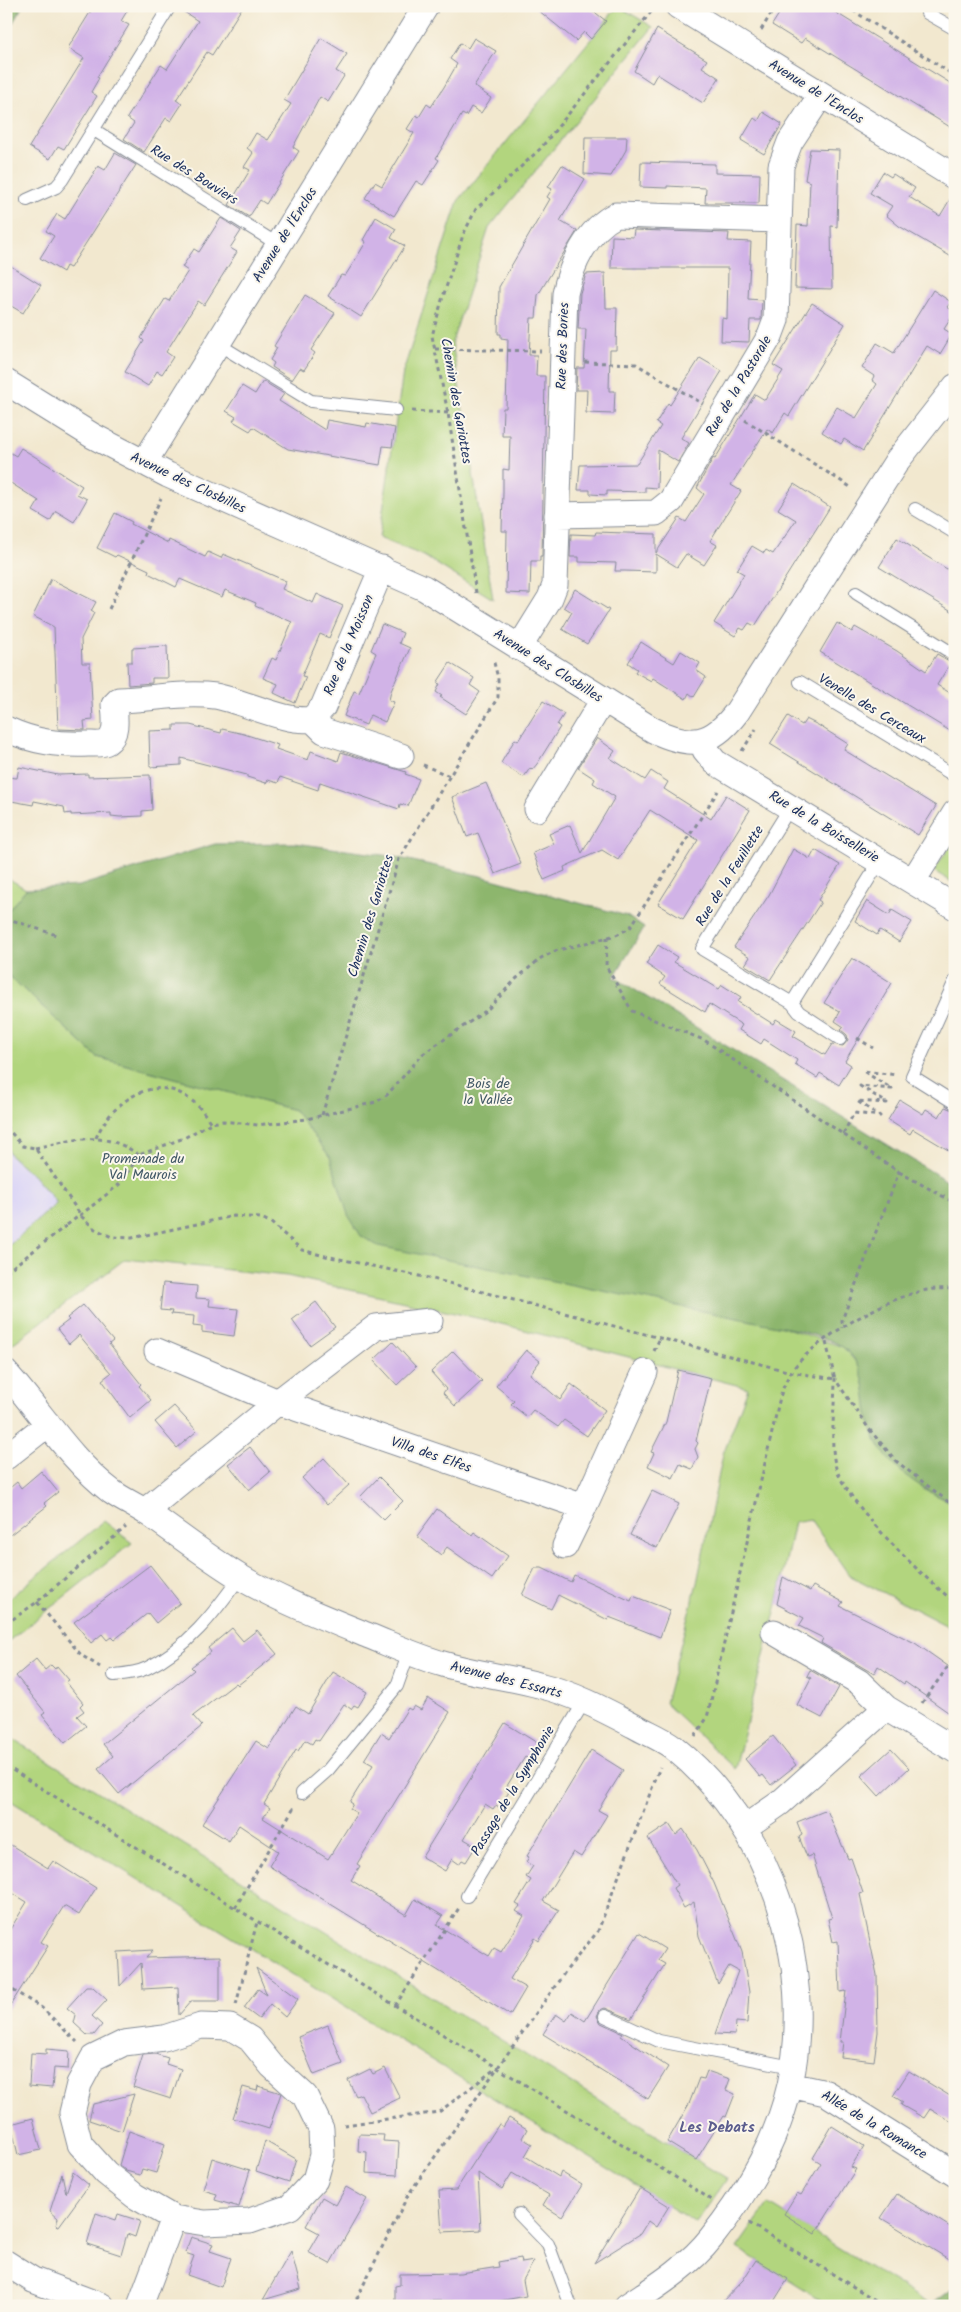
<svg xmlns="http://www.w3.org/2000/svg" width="961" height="2312" viewBox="0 0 961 2312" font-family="Kalam,sans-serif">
<rect width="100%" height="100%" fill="#fbf7ec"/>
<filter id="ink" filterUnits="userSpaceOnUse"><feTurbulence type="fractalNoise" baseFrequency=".02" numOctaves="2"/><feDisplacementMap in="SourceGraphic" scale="10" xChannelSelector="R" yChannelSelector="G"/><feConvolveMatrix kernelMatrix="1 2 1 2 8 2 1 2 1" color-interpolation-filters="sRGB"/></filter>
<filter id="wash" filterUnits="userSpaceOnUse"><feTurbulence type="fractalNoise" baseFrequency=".0096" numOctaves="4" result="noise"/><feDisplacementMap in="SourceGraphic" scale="20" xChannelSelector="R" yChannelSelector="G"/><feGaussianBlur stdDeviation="1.12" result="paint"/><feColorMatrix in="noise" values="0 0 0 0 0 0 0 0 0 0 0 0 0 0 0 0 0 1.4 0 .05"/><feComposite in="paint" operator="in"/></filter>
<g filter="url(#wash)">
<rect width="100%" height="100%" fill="#f2e8cf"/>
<path fill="#dcd6f6" d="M6,1148L12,1157L34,1176L57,1203L6,1248Z"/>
<path fill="#b2d57e" stroke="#66826e" d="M618,6L653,27L489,228L452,342L493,599L424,556L379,538L403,372L458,201Z
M955,838V884L934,871Z
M6,877L26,889L6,913Z
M6,973L97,1057L294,1110L330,1157L338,1177L843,1347L861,1368L875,1439L923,1489L955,1504V1630L849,1575L810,1519L794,1522L777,1604L735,1769L665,1703L697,1583L723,1454L748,1388L486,1320L287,1276L125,1259L11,1345L6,1339V1248L57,1203L34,1176L12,1157L6,1148Z
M104,1521L132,1543L6,1643V1601Z
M6,1735L727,2179L696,2223L6,1798Z
M768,2204L931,2305L830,2306L737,2248Z"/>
<path fill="#8db66d" stroke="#547266" d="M6,6H23L6,34Z
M295,843L390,856L481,876L627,916L644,928L614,977L955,1186V1504C923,1489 893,1473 876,1440C860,1409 874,1373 844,1348C835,1340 809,1334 797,1330L378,1246L361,1236L348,1215L330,1157L294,1110L97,1057L6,973V913L26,889L79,886L215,844Z
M955,2287V2306H929L931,2305Z"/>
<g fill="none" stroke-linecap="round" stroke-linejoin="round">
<path stroke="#76b0e7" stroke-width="7" d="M954,870L955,868"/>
</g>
<g id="blocks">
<path fill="#d1b3e7" d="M94,6H130L121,21L129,25L97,77L99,78L91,92L97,96L64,149L58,146L50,159L29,147L84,58L68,48Z
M178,6H243L212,55L207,52L176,100L182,104L171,121L166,118L144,152L124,139L134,123L127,118L161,65L167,69L198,21L178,8Z
M533,6H587L606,21L591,39L584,32L576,41Z
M784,6H825L955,86V130L805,38L801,43L772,25Z
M657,29L707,60L702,67L719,78L703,103L657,74L652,83L634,71Z
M321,38L347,54L336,71L344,76L328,102L320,97L293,147L299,151L266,204L260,200L249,217L229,205L250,170L244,167L253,153L247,148L256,133L268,140L291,104L284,100Z
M474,38L496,51L474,86L491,98L481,113L471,107L466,116L462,114L436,158L439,160L423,185L416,181L394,216L365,198L375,182L382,186L414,133L407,129L416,115L419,117L427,104L431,107L444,87L457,64L450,59L460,43L468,48Z
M763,112L782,124L764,154L741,140L754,118L758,121Z
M585,137H627L626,150L611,176L584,174Z
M810,149L839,150L837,227L831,226L832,289L795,288L797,225L808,226L810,182L805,180Z
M115,153L136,165L70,268L66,266L63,272L40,258L54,236L46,231L57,214L65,219L98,166L105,170Z
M641,162L715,164V173L760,174L759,203H705L706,188L667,186V188L640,187Z
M562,165L585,179L560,221L577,231L538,295L536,318H531L529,355H537L536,376H545L542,556H540V561H531L530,594L506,593L507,531H502L503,492V469L509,470L510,436H502L503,408H506L508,339L501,338V334H498L499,287L550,199L547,197L552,189L548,187Z
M883,172L891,177L893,174L915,188L909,197L940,216L955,191V259L899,226L886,215L892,206L870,193Z
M376,217L396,229L391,238L405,246L361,317L328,296L341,275L345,276L354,262L366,242L363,240Z
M221,218L241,231L230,248L237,252L204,305L198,301L166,352L173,357L162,374L157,371L148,386L125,372L144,341L141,338L165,299L169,301L188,271L182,267L194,249L199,252Z
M634,230L729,233L728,241L751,242L748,299L762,300L761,320H750L749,342L721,341L722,318L727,319L728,268H611L612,236L633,237Z
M6,263L41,285L23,313L6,303Z
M605,273L606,308H617L616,350H610L609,391H615L614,414L586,413L587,390H576L577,368H584L586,329H578L580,293L586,274Z
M933,290L951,302L947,307L955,312L944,329L952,334L940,354L927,346L863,451L844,439L841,444L822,432L837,407L856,418L877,384L872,380L874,376L862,368L877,343L894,353Z
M305,295L335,313L311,350L315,353L304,370L300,368L292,380L272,367L274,363L270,360L277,348L274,346Z
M812,303L845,324L789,416L785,413L773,433L767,429L731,485L741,491L710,541L717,545L704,565L686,554L677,567L656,554V572L625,571H615L616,563L579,562V557H570L571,534L595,535L596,532L656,534V553L679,518L686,522L704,494L697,488L713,458L715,459L755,394L765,400L783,371L773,365Z
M700,358L722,371L681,438L689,443L678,462L658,450L657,488L645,487V492L607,491V495L590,494V490H578L580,465L637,464L661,426L656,423L668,403L670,405Z
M263,381L284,394L279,401L325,430L327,420L366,427L367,423L395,428L392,447L383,446L380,465L288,449L253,427L250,431L233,421L236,417L226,411L242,386L255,394Z
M21,448L82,486L77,494L87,499L74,522L56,511L50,521L33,511L39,501L6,480V450L16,456Z
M794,484L830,507L755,626L749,623L744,630L740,628L735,636L714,623L744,574L737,570L752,546L764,553L766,550L773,554L796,520L778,509Z
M115,513L132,522L131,524L168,543L169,540L205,557L208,552L221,558L223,554L286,581L282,589L313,603L317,594L343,606L329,638L320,634L302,676L306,677L295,703L274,693L278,684L263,678L272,658L276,660L292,622L255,606L256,603L225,590L222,597L180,579L176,587L148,573L149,570L117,555L115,557L97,548Z
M897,538L955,574V613L879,567Z
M51,579L96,602L91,611L94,613L81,639L82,663H90L92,702L93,720L84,721L85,730L58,729L54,627L33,616Z
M575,589L609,610L587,644L562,629L572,612L564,607Z
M837,623L852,632L855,627L897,651L926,671L937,654L951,662L937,685L955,696V734L820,652Z
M382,624L403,633L399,643L410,648L391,691L389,700L394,702L385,722L370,715L366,725L344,716L354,691L359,693L376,653L371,650Z
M641,642L674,663L681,651L700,663L696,670L706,677L694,697L689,693L686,699L653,678L651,681L635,672L637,669L628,663Z
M167,646L168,678H152V683L128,685L127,662H132V648Z
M450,663L474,678L470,685L480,692L466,714L440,697L442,696L436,692L440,684L437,683Z
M543,701L564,714L557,725L560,727L537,764L532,770L530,768L524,777L521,776L501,763L515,739L518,741Z
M788,716L802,725L806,719L818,725L848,744L844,750L936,806L918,835L770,744Z
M174,725H190L221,733L222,729L244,734L278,745L276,749L308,760L311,751L338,761L341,752L406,772L405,774L419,779L408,806L400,804L399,809L320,782L318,790L280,777L278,783L268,780L266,783L247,777V775L181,758V765L150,767L149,731L174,730Z
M597,738L615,751L610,758L645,780L651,771L668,782L664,789L711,819L726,795L750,810L683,919L658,904L698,840L650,810L618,860L602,850L564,867L565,871L544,880L533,853L554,844L549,834L570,825L582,853L615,797L593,783L595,779L578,768Z
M19,767L58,775L88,774V777L150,775L152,810L142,811V816L120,817L111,816V813L71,815V813L65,814L64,807L34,801L33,805L6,800V777L17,778Z
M486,783L521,864L495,874L478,833L467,837L452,797Z
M793,849L810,859L815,850L840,865L818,900L821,902L770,980L745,965L750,957L734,947L769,895Z
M867,901L889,915L892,910L912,922L899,942L880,930L877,935L855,921Z
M658,945L677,957L674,962L719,989L722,985L741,997L738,1002L773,1024L776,1019L796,1031L793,1036L825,1055L832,1044L843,1046L848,1040L847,1035L841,1030L844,1027L835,1021L840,1012L824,1003L852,958L892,983L845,1061L851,1065L839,1085L820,1073L817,1078L795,1064L797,1060L764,1039L761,1044L739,1030L742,1025L709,1004L705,1012L660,984L665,977L646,964Z
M900,1100L923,1114L926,1109L939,1117L945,1107L955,1111V1154L913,1129L910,1134L888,1120Z
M163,1283L197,1286L196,1298L210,1299L209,1306L238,1309L234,1336L202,1332V1327L193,1326L194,1316L171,1314L172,1311L160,1310Z
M316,1302L335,1327L310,1345L292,1320Z
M83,1305L113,1341L109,1344L141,1384L139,1386L151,1400L130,1418L102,1380L111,1373L79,1335L69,1344L57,1329L69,1320L67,1318Z
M393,1342L416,1367L397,1385L374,1360Z
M526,1350L540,1361L530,1374L560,1400L571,1384L605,1410L587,1436L564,1420L558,1427L533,1410L527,1417L511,1404L514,1401L496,1386Z
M453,1351L482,1381L455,1406L443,1393L446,1389L431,1372Z
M678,1370L711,1378L696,1441L698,1443L695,1449L698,1457L692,1469L680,1464L673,1478L648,1466L654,1453L651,1452L666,1422Z
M174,1406L197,1431L177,1448L155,1422Z
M250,1447L270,1472L249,1490L228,1464Z
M324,1458L349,1485L327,1505L302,1478Z
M41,1471L58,1492L44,1503L47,1506L6,1538V1491L17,1482L21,1488Z
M379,1477L403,1501L384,1520L360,1497Z
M652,1491L679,1504L657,1548L630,1535Z
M437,1509L472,1535L474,1532L508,1556L492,1579L447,1547L441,1555L417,1536Z
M150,1565L180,1603L156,1623L148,1613L114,1640L111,1637L107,1640L102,1634L91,1643L74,1622Z
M535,1568H542L571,1582L574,1575L631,1601L633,1596L670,1610L660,1637L609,1617L608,1620L558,1595L551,1609L522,1595Z
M783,1577L810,1591L813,1586L843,1602L840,1606L915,1643L955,1671V1717L905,1682L904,1684L878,1666L874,1674L821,1643L823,1638L799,1626L804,1618L777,1604Z
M232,1628L243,1641L257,1630L277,1654L238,1685L236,1683L193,1716L202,1726L119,1794L98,1769L113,1756L103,1744L194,1670L191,1667L211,1652L208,1648Z
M36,1659L45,1670L51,1665L55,1669L57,1666L69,1680L66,1682L83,1703L80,1706L84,1711L77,1716L86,1726L65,1743L42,1714L45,1712L16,1676Z
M810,1670L839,1687L822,1718L797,1705L811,1678L807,1676Z
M333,1672L367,1692L358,1707L354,1705L351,1709L344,1704L319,1741L315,1739L312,1744L305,1740L298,1751L296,1750L264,1804L270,1808L263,1818L328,1859L357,1813L350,1809L353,1804L350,1802L373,1765L364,1760L381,1733L389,1738L408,1708L411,1710L414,1706L421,1710L428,1698L450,1712L357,1864L360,1866L351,1880L406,1915L415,1899L443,1916L437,1925L489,1956L494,1948L501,1952L524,1916L516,1911L520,1906L516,1904L531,1880L526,1877L533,1866L526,1862L529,1857L527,1856L591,1750L623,1770L598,1810L607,1815L581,1857L573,1852L543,1901L559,1910L539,1941L535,1938L510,1979L526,1988L510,2015L269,1866L278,1851L239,1825L229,1841L202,1824L256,1741L269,1749L296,1706L308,1714Z
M505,1723L539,1744L529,1759L525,1757L505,1789L509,1792L499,1807L496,1805L493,1809L485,1804L464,1839L476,1846L466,1862L462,1860L459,1864L452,1859L445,1871L422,1857Z
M773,1736L796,1765L771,1785L763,1775L760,1777L745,1759Z
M891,1749L909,1768L879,1796L861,1776Z
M827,1810L848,1859L851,1858L863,1893L860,1894L877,1975L878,2032L874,2061L841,2057L843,2042H840L846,1991L840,1992L838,1941L833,1942L828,1919L832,1918L812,1855L807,1857L799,1837L802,1835L797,1822Z
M669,1824L676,1835L683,1829L697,1850L714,1883L742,1952L749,1992L747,2023L736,2022L735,2035L715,2034L738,1971L729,1966L718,1984L699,1936L694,1902L684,1908L673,1888L677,1885L648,1838Z
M6,1842L48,1868L53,1861L96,1888L79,1915L64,1906L41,1942L48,1946L6,2012V1936L27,1902L6,1889Z
M639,1933L665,1949L658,1960L665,1964L631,2019L605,2008L600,2010L597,2016L601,2023L623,2033L621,2036L668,2067L648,2099L543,2034L556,2014L566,2021L572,2012L585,2021Z
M153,1950L146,1958L220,1956V2001H191L179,2015L178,1987L143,1989L141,1963L120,1986L118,1952Z
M256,1968L298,1999L285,2017L270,2004L259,2019L244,2008L258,1989L267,1995Z
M86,1987H93L107,2000L92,2016L102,2025L94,2035H87L74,2023L76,2015L67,2008Z
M328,2025L343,2064L314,2075L298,2037Z
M46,2049L69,2051L68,2069L54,2068L52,2088L29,2086L31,2053L46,2054Z
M155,2054L168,2058L166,2064L181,2069L171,2099L133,2087L143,2055Z
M385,2068L400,2098L370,2112L361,2094L356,2096L348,2080L370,2069L373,2074Z
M707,2071L730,2079L726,2090L735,2094L726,2117L724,2116L696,2160L667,2142L689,2104L699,2078L704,2079Z
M909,2071L955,2099V2124L930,2109L924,2118L901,2105L903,2102L893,2096Z
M258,2086L281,2093L269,2129L233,2118L243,2087L257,2091Z
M134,2094L122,2131L89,2120L93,2104Z
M33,2118L41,2150L18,2155L11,2124Z
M509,2118L527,2129L522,2138L532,2144L525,2156L559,2177L561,2172L582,2185L562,2217L543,2205L549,2195L512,2173L502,2189L478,2173L481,2230L442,2232L439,2191L456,2190L499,2124L503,2127Z
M832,2126L864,2146L851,2167L856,2169L815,2234L784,2214L797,2193L801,2195L821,2163L813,2158Z
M129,2131L165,2144L156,2173L142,2169L140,2175L126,2171L119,2165Z
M359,2134L384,2135L383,2141L399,2142L397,2175L366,2173L367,2152L358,2151Z
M265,2141L296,2159L289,2182L256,2171Z
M212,2158L250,2170L239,2207L215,2200L217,2194L203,2190Z
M73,2172L89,2185L59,2226L56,2225L58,2218L50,2211L62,2174L66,2193Z
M346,2187L367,2199L330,2264L308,2252L319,2233L306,2226L322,2197L336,2205Z
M640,2188L669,2206L656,2227L648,2221L640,2234L594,2263Z
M897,2194L955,2230V2263L881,2218Z
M96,2213L116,2220L118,2214L140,2221L135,2237L127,2234L121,2255L87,2244Z
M191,2237L213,2244L210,2251L231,2258L221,2287L187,2275L194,2256L185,2253Z
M291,2251L301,2289L263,2300Z
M521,2258L522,2263L534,2261L523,2280L526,2296L472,2306L471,2301H429V2306H395V2286L400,2285V2274L460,2273L499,2267L498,2262Z
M756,2260L788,2279L771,2306H718L743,2280Z"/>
</g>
</g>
<g filter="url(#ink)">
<use href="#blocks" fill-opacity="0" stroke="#868c96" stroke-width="1"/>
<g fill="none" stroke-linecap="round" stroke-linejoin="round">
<defs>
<path id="lane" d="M931,6L927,13L955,29
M94,130L279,245
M27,200L56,187L62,180L170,6
M218,344L311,401L396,410
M915,509L955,533
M856,593L955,655
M800,682L955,776
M791,806L702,949L792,1003L799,1012L840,1039
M955,981L912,1076L955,1103
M792,1003L880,861
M114,1675C125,1674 137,1673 147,1668C187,1649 215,1612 240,1577
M302,1793L328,1770L397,1686L409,1652
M467,1896L584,1702
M605,2016L659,2041L792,2067
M519,2214L548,2244L571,2306"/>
<path id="street" d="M678,6L955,177
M6,382L93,436L168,475L424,588L653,730C691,748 711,746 737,712L897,461L955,387
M144,463L426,6
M557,515L656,513L671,501L770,336L776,320L781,166L790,142L821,95
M519,648L550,598L555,585L565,294C571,264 588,229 616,215L779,220
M312,719L324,731L401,756
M6,729C34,742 58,745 88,744C94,744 102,745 107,742C118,735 115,716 114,705L119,700C150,699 185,692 215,696C243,701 288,724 312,719L323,707L382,568
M702,740L705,750L715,762L955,907
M537,809L603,700
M913,881L955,813
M157,1351L278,1402L584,1507L645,1372
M6,1373C42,1413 69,1459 112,1492C123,1500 137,1506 149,1514C179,1535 207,1557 238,1576C279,1600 325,1618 369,1636C394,1646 418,1657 443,1664C476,1674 510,1677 542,1686C575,1694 606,1711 635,1726C647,1733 661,1738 673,1747C771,1826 816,1962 790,2085C777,2141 747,2193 711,2238C689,2266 657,2286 627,2306
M6,1457L48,1424
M145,1511L278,1402L376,1327L430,1321
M565,1546L584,1507
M774,1632L859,1682L886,1708
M744,1828L780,1803L886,1708L955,1750
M790,2085L826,2093L955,2174
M6,2263L33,2280L102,2306
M140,2306L173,2218L205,2223L250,2221L290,2207L315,2180L322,2155L321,2129L305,2096L272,2066L250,2039L230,2027L201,2026L164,2038L124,2043L93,2058L79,2084L72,2113L80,2144L106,2173L135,2196L173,2218"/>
</defs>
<use href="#lane" stroke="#868c96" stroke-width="14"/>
<use href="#street" stroke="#868c96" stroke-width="27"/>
<path stroke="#868c96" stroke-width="3" stroke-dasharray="4 4" stroke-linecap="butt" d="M846,6L955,76
M761,30L776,6
M435,349L541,351
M585,362L636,364L703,404
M412,411L448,413
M745,420L852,488
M476,593L448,413L432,336L442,300L463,235L476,209L540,149L655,7
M109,609L161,498
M742,751L756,729
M423,765L450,776
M6,918L56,935
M607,937L606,966L632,1011L704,1040L899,1172L842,1320V1328
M857,1038L873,1048
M322,1115L399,859L498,697V678L493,659
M6,1127L23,1146L35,1148L82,1217L95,1229L112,1237L132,1238L234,1216L261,1218L270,1222L302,1250L321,1255L433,1279L791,1372L835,1379L825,1338
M843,1134L854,1113L880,1116L857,1101L887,1103L860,1086L892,1089L863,1071L897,1075
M96,1138C110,1104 152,1072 188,1098C199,1105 204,1113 211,1123
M35,1148C76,1140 102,1129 139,1155
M899,1172L955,1203
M92,1206L121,1183L139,1155L184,1138L211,1123L223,1121L258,1125L307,1119L376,1102L387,1095L423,1054L487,1010L516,979L541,958L555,951L616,935L630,928L718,791
M6,1272L67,1225
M654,1351L660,1338
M955,1507L896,1461L869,1429L835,1379C835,1402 830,1443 835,1464C842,1499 925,1580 955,1602
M37,1602L81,1655L100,1667
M6,1624L37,1602L126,1527
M922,1703L955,1657
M695,1736L707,1718L780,1397C783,1388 786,1380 791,1372C812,1340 890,1295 928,1290C936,1288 946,1289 955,1289
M6,1766C240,1913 478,2054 712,2200
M235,1908L294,1807
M6,1986L42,2008L77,2042
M236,2005L257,1922
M395,2006L459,1908
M344,2125L439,2112L495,2069
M749,2223L885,2306
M353,2306L408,2195L565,1972L598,1931L660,1767
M951,2306L955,2303"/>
<use href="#lane" stroke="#fff" stroke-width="12"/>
<use href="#street" stroke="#fff" stroke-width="25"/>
<path stroke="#868c96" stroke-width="3" stroke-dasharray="4 4" stroke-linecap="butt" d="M67,1225L92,1206"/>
</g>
</g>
<g text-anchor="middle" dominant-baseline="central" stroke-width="4" stroke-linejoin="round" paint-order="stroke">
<g font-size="14" fill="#1b2f5e" stroke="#fbf7ec">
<text transform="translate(816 92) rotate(32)">Avenue de l'Enclos</text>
<text transform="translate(194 175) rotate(32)">Rue des Bouviers</text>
<text transform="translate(285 235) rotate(-58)">Avenue de l'Enclos</text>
<text transform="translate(563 346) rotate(-88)">Rue des Bories</text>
<text transform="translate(739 386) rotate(-59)">Rue de la Pastorale</text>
<text transform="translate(456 401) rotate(80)">Chemin des Gariottes</text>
<text transform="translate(188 483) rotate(25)">Avenue des Closbilles</text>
<text transform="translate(349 645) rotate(-67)">Rue de la Moisson</text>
<text transform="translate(548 666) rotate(32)">Avenue des Closbilles</text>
<text transform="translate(872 709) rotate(31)">Venelle des Cerceaux</text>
<text transform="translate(824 827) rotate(31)">Rue de la Boissellerie</text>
<text transform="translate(730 876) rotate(-58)">Rue de la Feuillette</text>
<text transform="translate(371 916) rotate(-73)">Chemin des Gariottes</text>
<text transform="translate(431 1455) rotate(19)">Villa des Elfes</text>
<text transform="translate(506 1680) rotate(14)">Avenue des Essarts</text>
<text transform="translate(513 1791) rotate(-59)">Passage de la Symphonie</text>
<text transform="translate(874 2125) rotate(31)">Allée de la Romance</text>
</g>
<g font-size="14" fill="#415866" stroke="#fbf7ec">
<text x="488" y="1084">Bois de<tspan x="488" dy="16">la Vallée</tspan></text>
<text x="143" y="1159">Promenade du<tspan x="143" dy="16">Val Maurois</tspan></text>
</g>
<g font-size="15" font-weight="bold" fill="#5b5d8e" stroke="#fbf7ec">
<text x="717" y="2128">Les Debats</text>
</g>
</g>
<rect width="961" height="2312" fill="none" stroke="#fbf7ec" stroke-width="25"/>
</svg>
